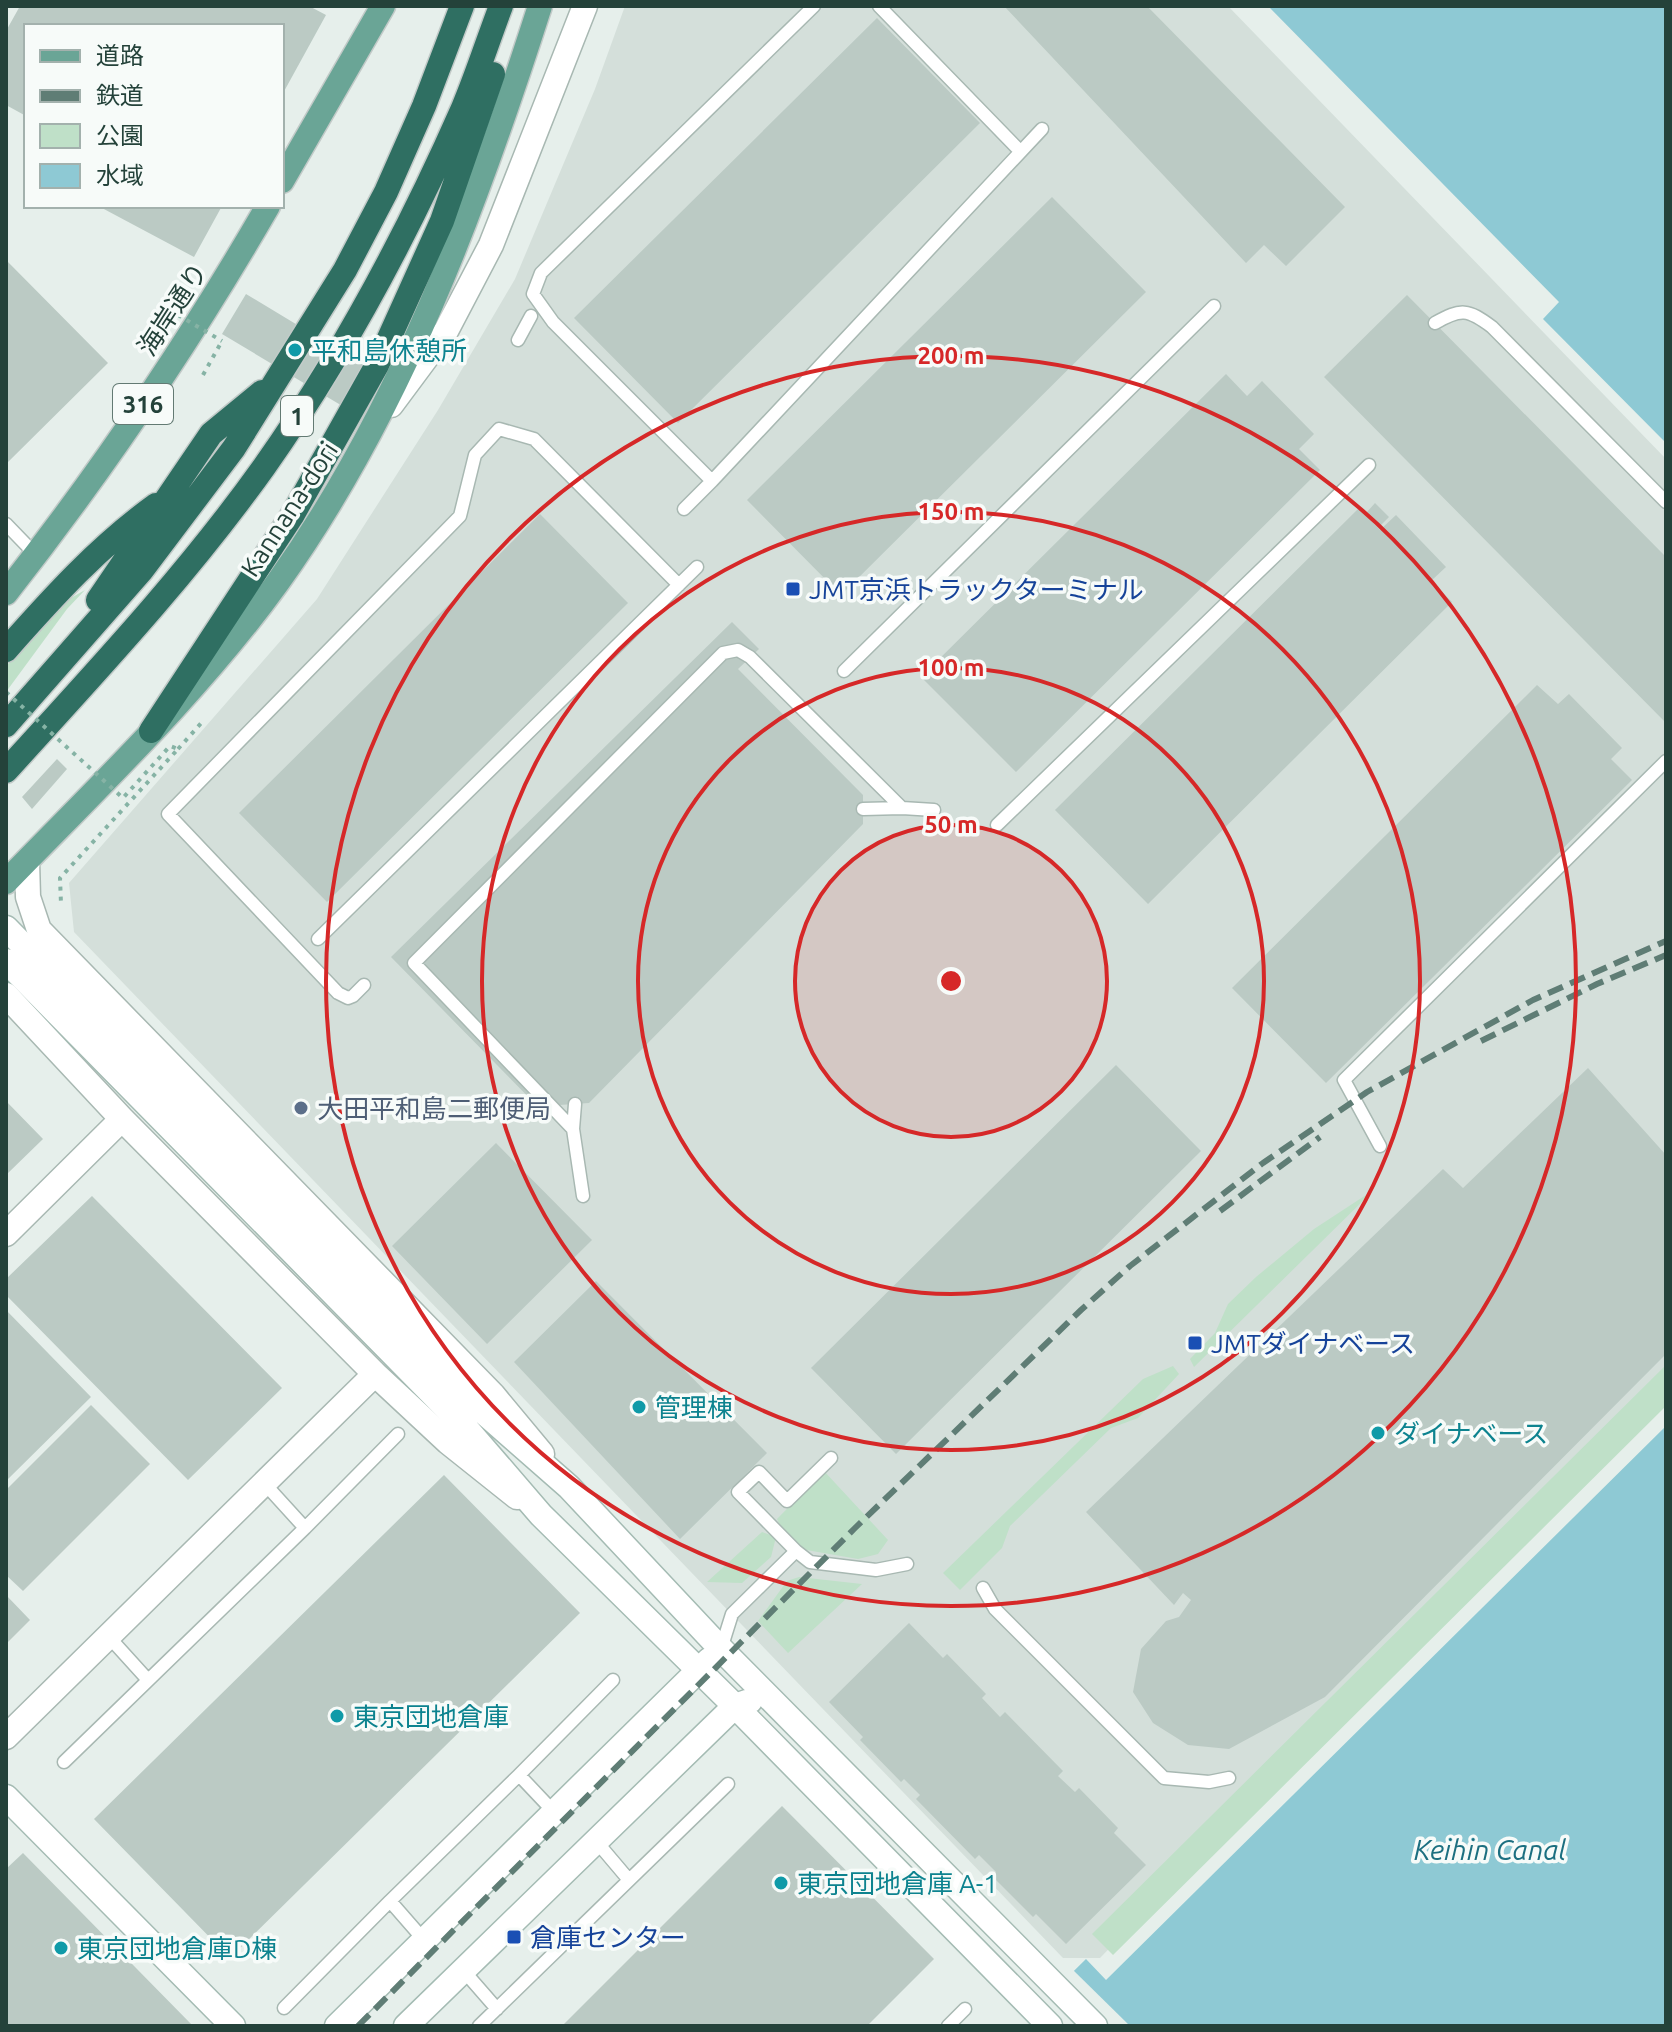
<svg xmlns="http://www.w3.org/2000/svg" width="1672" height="2032" viewBox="0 0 1672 2032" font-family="Ubuntu,'Noto Sans JP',sans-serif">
<rect width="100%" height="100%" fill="#e6efeb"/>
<path fill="#d4dfda" d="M625,6H1228L1666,459V1377L1100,1958H1063L74,932L69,883L317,599L438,410L515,279L595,89Z"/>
<path fill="#bfe0c8" d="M85,590L67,609L6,692L8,664L62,603Z
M1369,1193L1370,1194L1194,1367L1190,1359L1215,1333L1228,1304L1256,1277L1314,1229Z
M1666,1365V1406L1113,1955L1092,1934Z
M1173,1366L1179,1374L1138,1418L1111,1428L1010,1526L1002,1548L960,1590L943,1573L1143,1379Z
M824,1471L888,1540L878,1554L858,1559L795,1548L785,1536L777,1519Z
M762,1532L776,1537L771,1557L742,1583L707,1582Z
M799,1577L862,1584L788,1653L758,1621L787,1581Z"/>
<path fill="#8ec9d4" d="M1268,6H1664L1666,8V443L1543,319L1559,302Z
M1666,1426V2026H1018L1086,1959L1106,1980Z"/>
<path fill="#e6efeb" d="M1071,1968L1130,2026H1017L1015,2023Z"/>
<path fill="#bbcac4" d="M20,6H309L326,15L282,95V26H26V116L6,105V31Z
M1004,6H1147L1345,207L1286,266L1264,245L1246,263Z
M877,18L980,123L678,423L574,318Z
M1052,197L1146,292L841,595L747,500Z
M103,206H222L194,257L102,208Z
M6,260L108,363L6,464Z
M246,294L367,367L344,407L222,334Z
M1407,295L1666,557V723L1324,377Z
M1226,374L1247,396L1262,381L1314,434L1299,449L1320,470L1016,772L921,677Z
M1375,503L1389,517L1380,526L1367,512Z
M1359,508L1380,530L1396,515L1446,567L1431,581L1452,602L1148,904L1055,810Z
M540,514L628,603L327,902L239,813Z
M732,622L759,649L738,669L863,795V824L589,1103L559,1105L547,1116L391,957Z
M1537,685L1558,704L1569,694L1622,748L1611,759L1632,780L1326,1083L1232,988Z
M57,759L67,769L32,809L22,797Z
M1116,1065L1201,1151L896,1454L811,1368Z
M1588,1068L1666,1155V1354L1325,1697L1229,1749L1188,1745L1153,1723L1133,1692L1141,1649L1166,1621L1179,1617L1191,1600L1183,1593L1174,1605L1086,1512L1443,1169L1463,1188Z
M6,1101L43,1139L6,1175Z
M496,1143L592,1240L487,1344L392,1246Z
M92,1196L282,1388L188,1480L6,1295V1279Z
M596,1281L767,1453L680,1539L514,1362Z
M6,1310L91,1397L6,1481Z
M91,1405L150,1464L23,1591L6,1575V1490Z
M444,1475L580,1613L230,1958L94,1819Z
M6,1595L30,1620L6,1644Z
M909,1623L943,1658L947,1654L986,1694L982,1698L1000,1717L1005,1712L1063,1771L1058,1776L1075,1792L1079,1788L1118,1828L1114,1833L1146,1865L1066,1944L1036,1914L1033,1917L992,1876L996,1872L979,1855L975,1859L916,1799L920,1795L904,1779L901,1782L860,1740L863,1737L829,1702Z
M782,1806L934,1959L867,2026H562Z
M23,1853L193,2026H6V1869Z"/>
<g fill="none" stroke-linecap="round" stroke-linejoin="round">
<defs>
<path id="lane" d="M879,6L1020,151
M1435,323C1461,308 1468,309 1492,327L1666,502
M518,340L531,316
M712,481L1042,129
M684,509L712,481L553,322L533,294L541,273L814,6
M6,524L35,554
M844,671L1214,306
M863,809L902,808
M997,825L1369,465
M318,939L697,567
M364,985L353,996L348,998L338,993L168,814L460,516L475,455L499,429L534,439L679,585
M573,1129L575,1104
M1380,1146L1344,1080L1666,761
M583,1196L573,1129L414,963L723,653L738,650L750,657L902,808L934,810
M305,1528L398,1434
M796,1551L738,1492L759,1472L787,1501L831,1458
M983,1588L995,1609L1164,1778L1209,1782L1229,1778
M109,1637L148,1680
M721,1649L732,1614L796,1551L810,1562L876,1570L907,1564
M64,1762L305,1528L264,1483
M519,1775L613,1680
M596,1841L629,1880
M390,1901L519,1775L554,1812
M463,1970L497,2009
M284,2008L390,1901L424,1940
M479,2026L728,1784
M948,2026L965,2009"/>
<path id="street" d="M391,405L446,331L491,245L585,6
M27,861L28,897L39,930L493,1395L542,1454
M6,995L122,1119L375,1374L448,1442L517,1497
M6,1234L122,1119
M6,1737L375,1374"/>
<path id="secondary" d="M6,928L480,1409L569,1487L721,1649L1095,2026
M6,961L466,1428L541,1515L735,1706L1050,2026
M6,1797L233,2026
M337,2026L709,1660
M406,2026L735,1706L750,1701"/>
<path id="primary" d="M282,181L383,6
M6,593C102,471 190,341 268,206
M6,882C98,787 201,689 278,582C401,410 476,206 540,6"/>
<path id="highway" d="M98,600L211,434L262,392
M6,650C52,598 99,546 156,505
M6,725L142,570L234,448L345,270L386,192L424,106L462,6
M151,731L292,516L377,365L442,221L493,74
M6,771C95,673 187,575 264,467C343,355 408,233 463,108C477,75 488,40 501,6"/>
</defs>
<use href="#lane" stroke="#a8b8b2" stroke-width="15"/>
<use href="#street" stroke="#a8b8b2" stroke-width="27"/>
<use href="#secondary" stroke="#a4bbb3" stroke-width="27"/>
<use href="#primary" stroke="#c2cac8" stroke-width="27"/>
<use href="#highway" stroke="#c2cac8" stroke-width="27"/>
<path stroke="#86b3a5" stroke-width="4" stroke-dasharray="4 6" stroke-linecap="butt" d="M203,375L222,341
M178,749L204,720"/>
<use href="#lane" stroke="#fff" stroke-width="12"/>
<use href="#street" stroke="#fff" stroke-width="24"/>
<use href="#secondary" stroke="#fff" stroke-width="24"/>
<use href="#primary" stroke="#6aa596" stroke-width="24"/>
<use href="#highway" stroke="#2f6f62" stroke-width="24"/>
<path stroke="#5f7d75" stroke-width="6" stroke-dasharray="16 8" stroke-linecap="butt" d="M1481,1041L1597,984L1666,955
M1220,1211L1320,1137
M358,2026L855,1528L1081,1310L1130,1266L1263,1163L1367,1092L1533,1000L1666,941"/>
<path stroke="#86b3a5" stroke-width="4" stroke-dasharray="4 6" stroke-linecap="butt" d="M178,315L222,341
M6,692L123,798L170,746L178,749L60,878L61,904"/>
</g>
<circle cx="951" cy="981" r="156" fill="#d62828" fill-opacity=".12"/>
<g fill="none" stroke="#d62828" stroke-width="4">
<circle cx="951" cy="981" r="156"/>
<circle cx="951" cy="981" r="313"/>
<circle cx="951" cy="981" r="469"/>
<circle cx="951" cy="981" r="625"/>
</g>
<g fill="#0f9aa8" stroke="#f7fbf9" stroke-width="3">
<circle cx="295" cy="350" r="8"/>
<circle cx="639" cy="1407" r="8"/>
<circle cx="1378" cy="1433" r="8"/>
<circle cx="337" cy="1716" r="8"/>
<circle cx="781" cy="1883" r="8"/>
<circle cx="61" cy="1948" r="8"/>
</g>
<g fill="#1a4fb4" stroke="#f7fbf9" stroke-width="3">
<rect x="785" y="581" width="16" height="16" rx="4"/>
<rect x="1187" y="1335" width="16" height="16" rx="4"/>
<rect x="506" y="1929" width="16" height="16" rx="4"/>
</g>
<circle fill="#5c6f8a" stroke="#f7fbf9" stroke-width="3" cx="301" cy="1108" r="8"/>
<g text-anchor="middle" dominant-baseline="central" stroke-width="7" stroke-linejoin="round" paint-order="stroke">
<g fill="#f7fbf9" stroke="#637a73" stroke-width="2">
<rect x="113" y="384" width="60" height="40" rx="6"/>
<rect x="281" y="396" width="32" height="40" rx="6"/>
</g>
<g font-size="24" font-weight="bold" fill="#24423a">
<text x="143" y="404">316</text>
<text x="297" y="416">1</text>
</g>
<g font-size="26" fill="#24423a" stroke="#f7fbf9">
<text transform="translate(172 309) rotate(-57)">海岸通り</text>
<text transform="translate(289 509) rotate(-57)">Kannana-dori</text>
</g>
<g font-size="26" fill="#0d838f" stroke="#f7fbf9" text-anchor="start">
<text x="311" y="350">平和島休憩所</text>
<text x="655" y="1407">管理棟</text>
<text x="1394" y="1433">ダイナベース</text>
<text x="353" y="1716">東京団地倉庫</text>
<text x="797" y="1883">東京団地倉庫 A-1</text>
<text x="77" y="1948">東京団地倉庫D棟</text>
</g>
<g font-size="26" fill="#164399" stroke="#f7fbf9" text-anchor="start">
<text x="809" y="589">JMT京浜トラックターミナル</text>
<text x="1211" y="1343">JMTダイナベース</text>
<text x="530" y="1937">倉庫センター</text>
</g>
<g font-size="26" fill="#4e5e75" stroke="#f7fbf9" text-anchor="start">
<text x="317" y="1108">大田平和島二郵便局</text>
</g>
<g font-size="28" font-style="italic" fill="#1c6f80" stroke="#f7fbf9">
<text x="1490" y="1849">Keihin Canal</text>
</g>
</g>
<circle cx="951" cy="981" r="12" fill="#d62828" stroke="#f7fbf9" stroke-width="4"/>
<g font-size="24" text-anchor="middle" font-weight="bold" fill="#d62828" stroke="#f7fbf9" stroke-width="7" stroke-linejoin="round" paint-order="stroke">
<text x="951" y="364">200 m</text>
<text x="951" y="520">150 m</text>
<text x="951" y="676">100 m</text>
<text x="951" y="833">50 m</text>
</g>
<rect width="1672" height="2032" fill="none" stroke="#24423a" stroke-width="16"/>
<rect x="24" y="24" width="260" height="184" fill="#f7fbf9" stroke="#a3b1ad" stroke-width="2"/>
<rect x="40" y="50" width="40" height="12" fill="#6aa596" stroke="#a3b1ad" stroke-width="2"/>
<text x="96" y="64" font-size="24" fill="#24423a">道路</text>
<rect x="40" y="90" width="40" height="12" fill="#5f7d75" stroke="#a3b1ad" stroke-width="2"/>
<text x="96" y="104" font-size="24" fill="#24423a">鉄道</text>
<rect x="40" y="124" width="40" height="24" fill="#bfe0c8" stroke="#a3b1ad" stroke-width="2"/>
<text x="96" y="144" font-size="24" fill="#24423a">公園</text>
<rect x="40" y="164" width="40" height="24" fill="#8ec9d4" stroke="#a3b1ad" stroke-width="2"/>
<text x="96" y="184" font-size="24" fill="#24423a">水域</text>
</svg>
